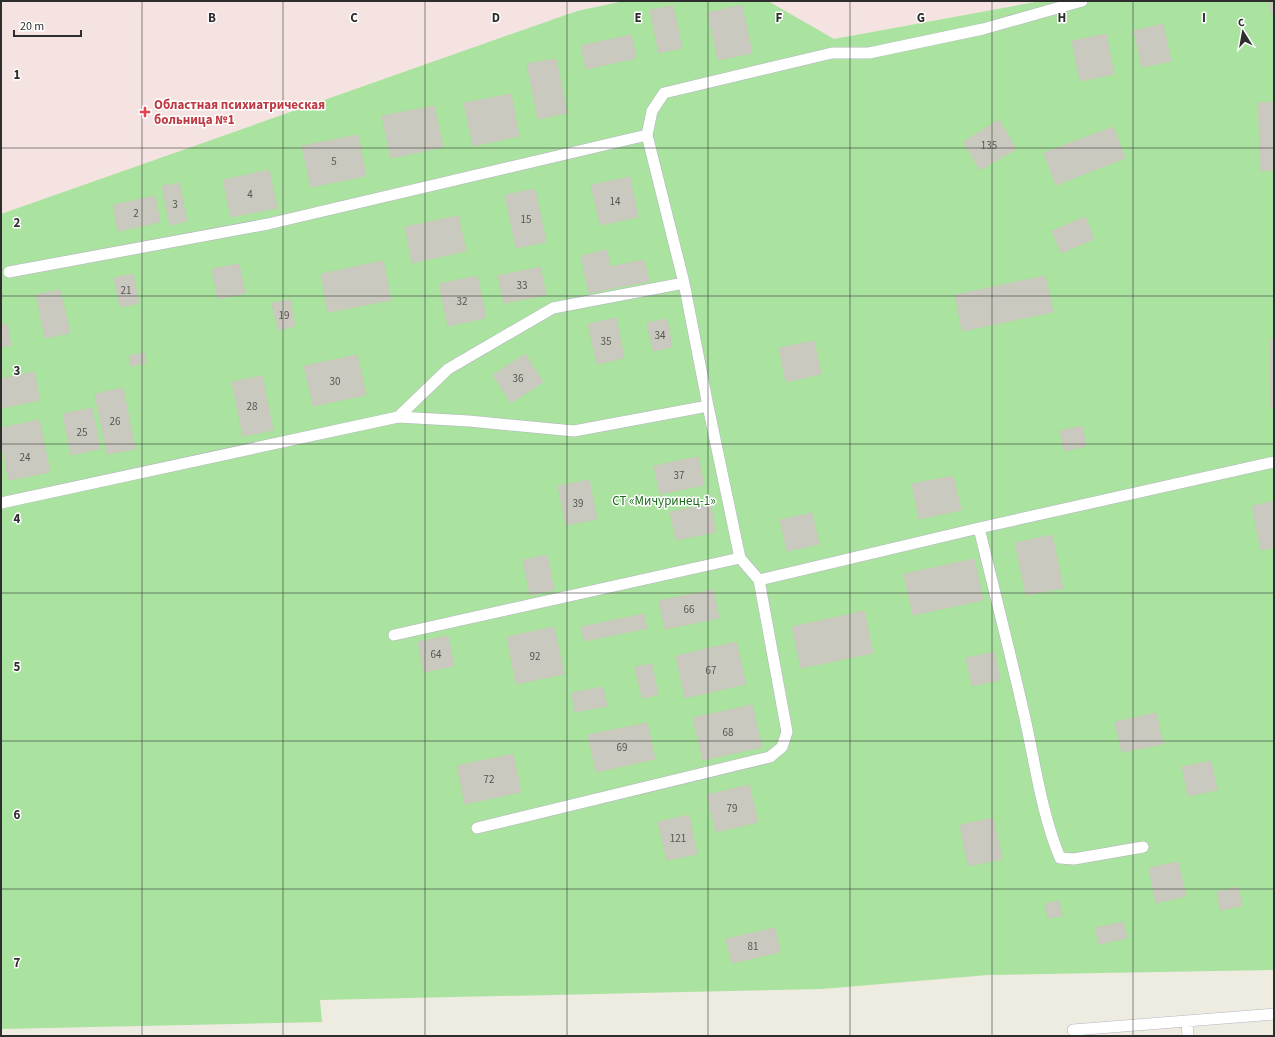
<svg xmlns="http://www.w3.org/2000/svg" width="1275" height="1037" viewBox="0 0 1275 1037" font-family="'Source Sans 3',sans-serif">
<rect width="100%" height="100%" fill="#eeebe1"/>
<path fill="#f4e3e0" d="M1,1H624L577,11L1,214Z
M768,1H1041L834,39Z"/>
<path fill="#aae2a0" d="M624,1H768L834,39L1041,1H1274V970L988,975L822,989L320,1000L322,1022L1,1029V214L577,11Z"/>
<path fill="#cac9bf" stroke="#cac8ba" d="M1269,1H1274V16H1272Z
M742,5L752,53L718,60L708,13Z
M673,6L682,48L659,53L650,10Z
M1163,24L1171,61L1142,67L1134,31Z
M1106,34L1114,74L1080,81L1072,41Z
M631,35L636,58L586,69L581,46Z
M556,59L567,113L538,119L527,64Z
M511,94L519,136L473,146L464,103Z
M1274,102V170L1261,171L1258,103Z
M434,106L443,147L391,158L382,116Z
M999,120L1016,149L980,170L963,142Z
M1113,127L1125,158L1056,185L1044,153Z
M358,135L366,176L311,187L302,146Z
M269,170L277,208L231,217L223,180Z
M630,177L638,217L600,225L591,185Z
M179,183L187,221L170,225L162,186Z
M535,189L546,242L516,248L505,195Z
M155,196L160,222L118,231L113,205Z
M458,216L466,251L412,263L405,227Z
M1085,217L1094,239L1061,253L1052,231Z
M607,250L610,267L644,260L649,281L589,293L581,256Z
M383,261L391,300L328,312L321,274Z
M239,264L245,293L218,299L212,269Z
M540,267L546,295L504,303L498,276Z
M133,274L139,303L120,307L114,278Z
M477,276L486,318L448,326L439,284Z
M1045,276L1053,312L962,331L955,295Z
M60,290L70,333L45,338L36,295Z
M290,300L295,326L278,330L272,303Z
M616,318L624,358L597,364L588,324Z
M667,319L672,347L653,351L647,323Z
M7,324L11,345L1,347V325Z
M1270,339H1274V408H1271Z
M814,341L821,374L786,382L779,348Z
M144,353L146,363L131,366L129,356Z
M525,354L543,382L511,403L493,375Z
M357,355L366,395L313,406L304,366Z
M34,372L40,400L1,408V379Z
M262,376L273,430L243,436L232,382Z
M123,388L135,449L107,454L95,394Z
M92,408L100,449L71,455L63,414Z
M39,420L50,472L9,480L1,442V428Z
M1082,426L1086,446L1064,451L1060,431Z
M698,457L704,485L660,494L654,466Z
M953,476L961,510L919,519L912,484Z
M589,480L597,519L566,525L558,486Z
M1274,501V547L1261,550L1252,506Z
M710,504L716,532L676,540L670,512Z
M812,513L819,544L787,551L780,520Z
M1052,535L1063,588L1026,595L1015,543Z
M547,555L554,590L530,595L523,560Z
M974,559L983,600L913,615L904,574Z
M713,590L719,618L665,629L659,601Z
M864,611L873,653L801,668L792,627Z
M644,614L647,628L584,641L581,627Z
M554,627L564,674L516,684L507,637Z
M448,636L454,666L424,672L418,642Z
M736,642L746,684L685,698L676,656Z
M994,652L1000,680L972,686L966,658Z
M652,664L658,695L642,698L635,667Z
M603,687L607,706L575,712L572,693Z
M752,705L762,747L703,760L693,718Z
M1156,713L1163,744L1122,752L1115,722Z
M647,723L655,759L596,772L588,735Z
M513,754L521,792L465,804L457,766Z
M1211,761L1217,790L1188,796L1182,767Z
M749,785L758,822L716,832L707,795Z
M689,815L697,854L667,860L658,822Z
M993,818L1002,859L968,866L960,825Z
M1178,862L1186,896L1156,903L1149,868Z
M1238,887L1242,906L1220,910L1217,892Z
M1059,901L1062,916L1048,918L1045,904Z
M1123,922L1127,938L1099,944L1095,928Z
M775,928L780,952L732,963L726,939Z"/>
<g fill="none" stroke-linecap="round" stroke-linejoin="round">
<defs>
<path id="lane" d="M9,272L268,224L647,135
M684,283L647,135L652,111L664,93L832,53H869L983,29L1082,1
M1,503L398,417L469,421L574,431L708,406L684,283L553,308L448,369L398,417
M979,528C994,590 1010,652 1024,714C1035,762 1041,812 1060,858L1074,859L1143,847
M759,580L979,528L1274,462
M394,635L740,558
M477,828L770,757L782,747L787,732L759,580L740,558L708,406
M1187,1021L1188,1036
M1073,1030L1274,1014"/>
</defs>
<use href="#lane" stroke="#b5b4c0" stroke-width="12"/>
<use href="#lane" stroke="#fff" stroke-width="11"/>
</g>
<path fill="none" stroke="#2e2e2e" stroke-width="1" stroke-opacity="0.55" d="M142,1V1036M283,1V1036M425,1V1036M567,1V1036M708,1V1036M850,1V1036M992,1V1036M1133,1V1036M1,148H1274M1,296H1274M1,444H1274M1,593H1274M1,741H1274M1,889H1274"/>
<path fill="#e0444e" stroke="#fff" stroke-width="1.5" d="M143 106h4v4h4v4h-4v4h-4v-4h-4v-4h4z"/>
<g text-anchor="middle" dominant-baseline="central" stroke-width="3" stroke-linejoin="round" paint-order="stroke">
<g font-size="11" fill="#555552">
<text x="989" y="145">135</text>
<text x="334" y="161">5</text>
<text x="250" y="194">4</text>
<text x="615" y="201">14</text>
<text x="175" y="204">3</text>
<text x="136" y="213">2</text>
<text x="526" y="219">15</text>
<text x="522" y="285">33</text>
<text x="126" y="290">21</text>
<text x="462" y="301">32</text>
<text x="284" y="315">19</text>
<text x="660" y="335">34</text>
<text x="606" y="341">35</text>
<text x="518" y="378">36</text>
<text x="335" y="381">30</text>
<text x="252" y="406">28</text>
<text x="115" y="421">26</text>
<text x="82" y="432">25</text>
<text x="25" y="457">24</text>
<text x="679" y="475">37</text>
<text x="578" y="503">39</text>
<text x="689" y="609">66</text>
<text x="436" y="654">64</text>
<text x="535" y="656">92</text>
<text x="711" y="670">67</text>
<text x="728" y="732">68</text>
<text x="622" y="747">69</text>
<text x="489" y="779">72</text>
<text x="732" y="808">79</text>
<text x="678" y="838">121</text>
<text x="753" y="946">81</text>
</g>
<g font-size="13" font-weight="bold" fill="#be3a42" stroke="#fff" text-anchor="start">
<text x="154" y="105">Областная психиатрическая<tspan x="154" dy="15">больница №1</tspan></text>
</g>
<g font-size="13" fill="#1f6b1e" stroke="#fff">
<text x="664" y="501">СТ «Мичуринец-1»</text>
</g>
</g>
<g font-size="13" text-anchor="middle" font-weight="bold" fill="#2e2e2e" stroke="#fff" stroke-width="3" stroke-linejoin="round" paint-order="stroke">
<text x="212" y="22">B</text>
<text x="354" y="22">C</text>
<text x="496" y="22">D</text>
<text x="638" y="22">E</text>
<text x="779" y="22">F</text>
<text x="921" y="22">G</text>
<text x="1062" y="22">H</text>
<text x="1204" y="22">I</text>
<text x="17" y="79">1</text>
<text x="17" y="227">2</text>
<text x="17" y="375">3</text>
<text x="17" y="523">4</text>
<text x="17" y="671">5</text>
<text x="17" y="819">6</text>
<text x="17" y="967">7</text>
</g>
<rect width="1275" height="1037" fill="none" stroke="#2e2e2e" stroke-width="4"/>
<g transform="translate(1243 32) rotate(349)" stroke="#ffffff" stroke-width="3" paint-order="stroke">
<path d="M0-3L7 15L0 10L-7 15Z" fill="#2e2e2e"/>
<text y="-6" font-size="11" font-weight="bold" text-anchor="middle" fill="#2e2e2e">С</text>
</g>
<path d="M14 30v6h67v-6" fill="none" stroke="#2e2e2e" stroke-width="2"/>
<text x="20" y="30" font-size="12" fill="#2e2e2e" stroke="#ffffff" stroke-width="3" paint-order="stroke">20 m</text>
</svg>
